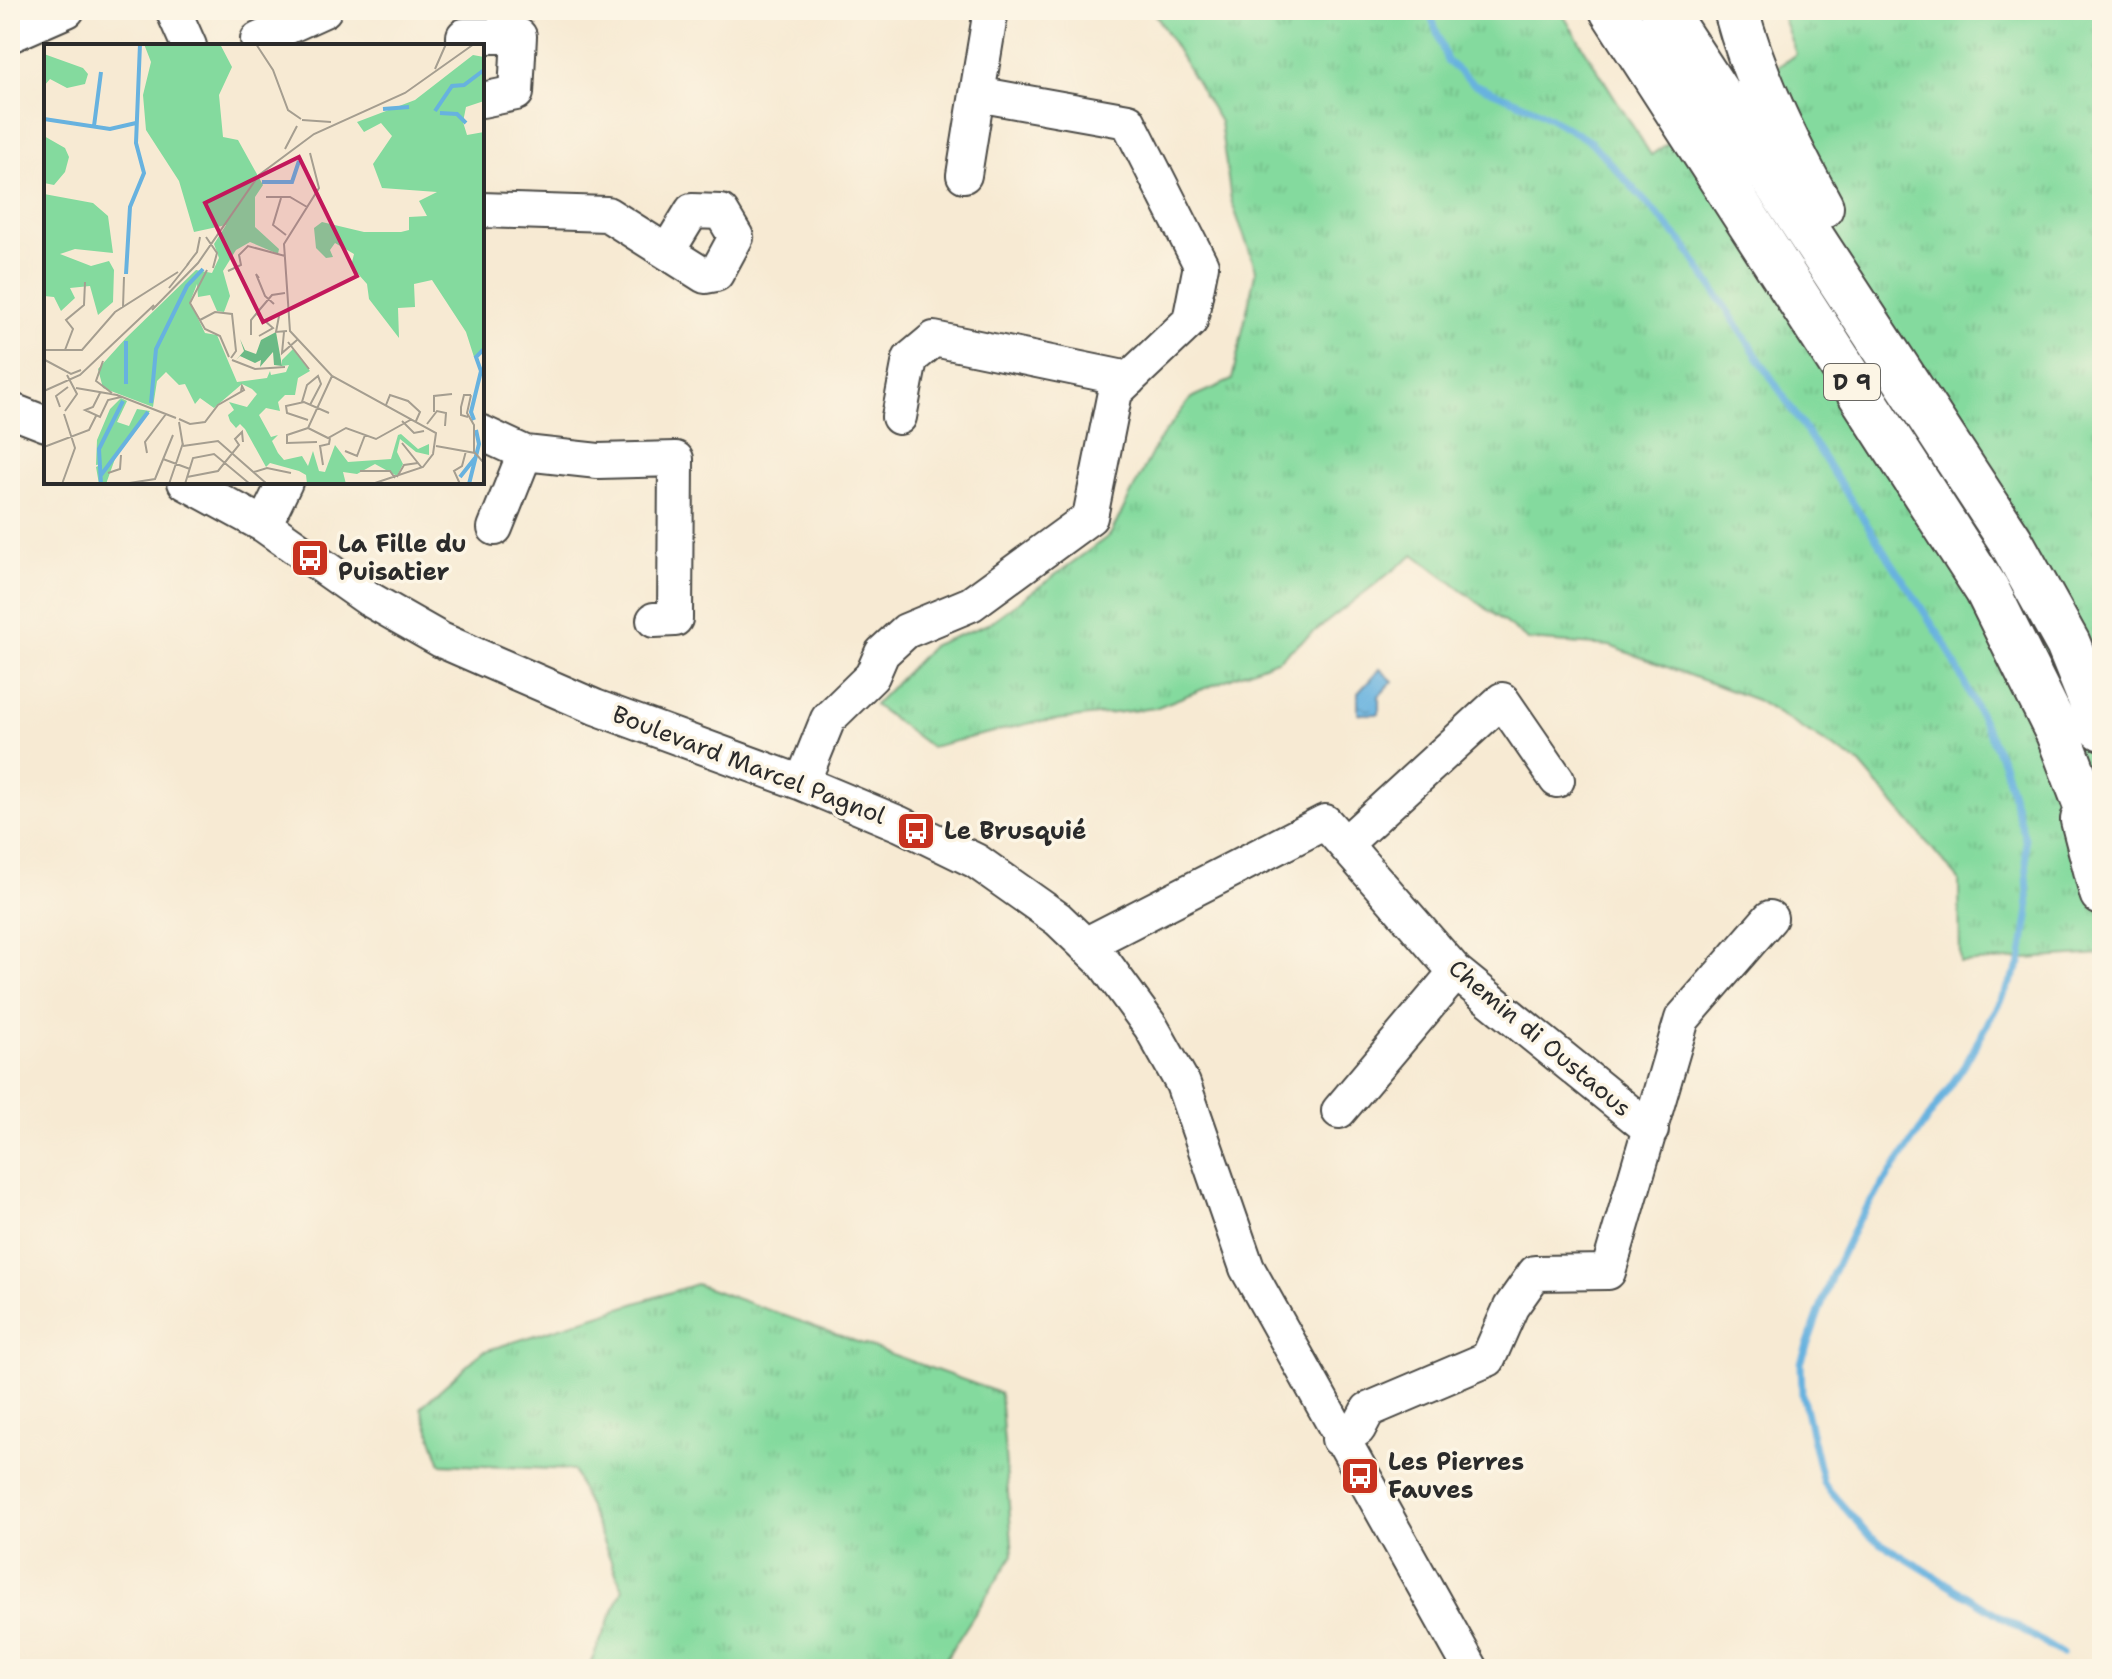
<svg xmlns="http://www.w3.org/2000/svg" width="2112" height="1679" viewBox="0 0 2112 1679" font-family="'Shantell Sans',sans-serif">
<defs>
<pattern id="grass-tufts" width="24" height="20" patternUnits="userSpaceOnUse" patternTransform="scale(2)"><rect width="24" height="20" fill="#84da9e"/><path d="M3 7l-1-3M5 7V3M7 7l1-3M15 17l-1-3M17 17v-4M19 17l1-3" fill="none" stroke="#72bb88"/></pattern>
<pattern id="water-ripples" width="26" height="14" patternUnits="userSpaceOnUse" patternTransform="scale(2)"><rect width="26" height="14" fill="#67b2df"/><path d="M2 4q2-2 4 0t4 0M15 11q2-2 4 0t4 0" fill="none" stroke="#5591b5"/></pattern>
</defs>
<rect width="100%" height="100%" fill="#fcf5e5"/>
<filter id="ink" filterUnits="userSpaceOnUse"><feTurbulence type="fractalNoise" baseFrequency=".0125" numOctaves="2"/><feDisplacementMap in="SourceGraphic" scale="16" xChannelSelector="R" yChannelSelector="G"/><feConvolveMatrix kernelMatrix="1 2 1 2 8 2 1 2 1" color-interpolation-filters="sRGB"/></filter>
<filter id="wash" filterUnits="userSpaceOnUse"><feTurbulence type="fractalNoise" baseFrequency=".006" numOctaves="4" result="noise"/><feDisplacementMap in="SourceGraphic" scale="32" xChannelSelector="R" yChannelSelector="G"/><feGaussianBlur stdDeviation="1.8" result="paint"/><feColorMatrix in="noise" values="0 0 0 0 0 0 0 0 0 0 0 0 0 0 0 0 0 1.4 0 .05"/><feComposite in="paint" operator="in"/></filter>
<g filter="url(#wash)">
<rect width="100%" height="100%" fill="#f7ead3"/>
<path fill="url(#grass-tufts)" stroke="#588264" stroke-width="2" d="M1153,10H1560L1651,155L1796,54L1780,10H2102V954L1960,963L1959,880L1860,764L1756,700L1610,646L1528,640L1414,554L1279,659L1155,708L1031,723L931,747L874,705L933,645L988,624L1110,535L1157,443L1191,398L1232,380L1256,269L1231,200L1220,122Z
M696,1284L1000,1393L1013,1555L939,1669H588L623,1589L573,1470L441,1464L421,1407L482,1352Z"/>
<path fill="url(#water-ripples)" stroke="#496e85" stroke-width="2" d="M1380,669L1393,681L1379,696V714H1358V693Z"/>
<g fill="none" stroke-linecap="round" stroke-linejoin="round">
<path stroke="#67b2df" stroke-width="7" d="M1429,10L1447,61L1474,84L1535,109L1591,142L1684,244L1947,647L2003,763L2025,839L2029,910L2021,963L1964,1066L1857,1222L1832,1275L1801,1363L1802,1394L1823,1483L1869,1536L2062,1654"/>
</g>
</g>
<g filter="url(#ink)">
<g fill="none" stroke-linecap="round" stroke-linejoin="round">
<defs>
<path id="minor" d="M173,10L189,46
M10,35L67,10
M258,40L324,10
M464,46V36H519L516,93L482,100
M964,175L977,94
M482,210L607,214L705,276L716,274L736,237L721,212L692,211L667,252
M10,410L46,424
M899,417L910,359L934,339L1129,379
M482,433L525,453L495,528
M525,453L598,461L676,459L675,619L654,620
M185,482L264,525L369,599L441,640L595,707L802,783L900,824L976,861L1058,919L1105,964L1151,1027L1183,1084L1247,1268L1471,1669
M264,525L285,482
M802,783L828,719L872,676L882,653L906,631L971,604L1090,517L1115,392L1190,321L1201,265L1128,121L977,94L991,10
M1345,844L1502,700L1557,780
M1085,945L1325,822L1456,972L1651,1130
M1339,1111L1456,972
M1339,1439L1358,1429L1368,1410L1488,1359L1511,1307L1535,1273L1608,1272L1682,1019L1770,918"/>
<path id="highway" d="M1612,10L1987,590L2058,733L2102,847
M1663,10L2010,540L2068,644L2102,728
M1736,10C1754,78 1787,145 1821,207
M2083,820L2102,893"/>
</defs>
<use href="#minor" stroke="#4a4844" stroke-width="38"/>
<use href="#highway" stroke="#4a4844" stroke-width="48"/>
<use href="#minor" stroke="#fff" stroke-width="34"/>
<use href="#highway" stroke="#fff" stroke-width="44"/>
</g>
</g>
<defs>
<symbol id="bus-square" viewBox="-11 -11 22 22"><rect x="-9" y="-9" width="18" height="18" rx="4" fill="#c8321e" stroke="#fcf5e5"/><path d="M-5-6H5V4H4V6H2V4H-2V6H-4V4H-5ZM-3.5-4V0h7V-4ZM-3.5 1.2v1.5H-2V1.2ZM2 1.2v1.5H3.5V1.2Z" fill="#fff"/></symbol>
</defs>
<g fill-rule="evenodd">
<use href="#bus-square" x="288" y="536" width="44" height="44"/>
<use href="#bus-square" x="894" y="809" width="44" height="44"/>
<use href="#bus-square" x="1338" y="1454" width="44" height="44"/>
</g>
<g text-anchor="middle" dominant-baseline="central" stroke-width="7" stroke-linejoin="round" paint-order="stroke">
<rect fill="#fcf5e5" stroke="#6a6863" stroke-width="2" x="1824" y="364" width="56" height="36" rx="6"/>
<g font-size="22" font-weight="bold" fill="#2b2b2b">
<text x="1852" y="382">D 9</text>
</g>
<g font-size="24" font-weight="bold" fill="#2b2b2b" stroke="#fcf5e5" text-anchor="start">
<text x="338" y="544">La Fille du<tspan x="338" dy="28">Puisatier</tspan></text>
<text x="944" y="831">Le Brusquié</text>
<text x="1388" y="1462">Les Pierres<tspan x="1388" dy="28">Fauves</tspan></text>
</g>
<g font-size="24" fill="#2b2b2b" stroke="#fcf5e5">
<text transform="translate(749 765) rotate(21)">Boulevard Marcel Pagnol</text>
<text transform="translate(1540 1038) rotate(40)">Chemin di Oustaous</text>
</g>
</g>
<g transform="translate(44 44)">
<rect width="440" height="440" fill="#f7ead3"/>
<path d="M100,0H176L188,23L175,51L179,93L194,96L219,141L211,153V183L235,205L234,210L206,198L192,206L179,227L186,252L180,268L173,267L166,251L154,253L153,240L146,258L161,289L173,291L193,338L223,334L226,327L227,331L242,328L245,321L238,322V316L249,305L266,327L254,334L251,351H241L234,358L236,367L222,364L215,371L227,393L234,391L228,397L234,409L240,416L258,412L264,422L269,407L275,427L281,428L291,401L304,418L347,415L354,391L357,390L374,405L385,400V411L372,408L356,395L353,408L359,420L353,432L331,420L313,430L299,428L302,440H263L262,431L255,427L226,419L222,423L201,385L196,380L192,384L186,377L184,371L190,366L185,358L203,363L213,350L208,345L198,340L170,364L156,354L151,360L141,340L135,341L122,328L113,337L109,363L59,344L54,325L82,294L152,226L168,229L175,214L170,200L182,181L150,188L135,137L102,86L99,51L107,18ZM0,10L39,24L44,30L41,40L23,44L6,35L0,42ZM429,11L440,13V57L422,63L419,78L423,91L440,88V307L430,313L422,288L388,236L370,240L371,263L354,264L355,294L325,255L323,240L307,222L310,210L291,199L286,206L289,213L282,214L272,204L270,184L278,178L320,188H357L365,186V173L383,172L375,157L393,148L338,144L329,120L348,92L337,79L320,88L313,78L371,56ZM0,92L21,104L25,113L21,128L10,141L0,139ZM0,150L49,159L64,172L69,209L31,205L16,210L47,222L65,217L70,226L69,258L54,271L46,242L26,244L31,254L17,267L10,253L0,252ZM77,354L83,357L73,378L85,382L93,365L106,367L72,412L62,440H55L52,423L58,420L52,421L53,396L66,365Z" fill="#84da9e"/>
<path d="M232,288L238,322L230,321L229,308L216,323L217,316L211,319L196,312L192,316L200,307L196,295L201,306L212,310L217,296Z" fill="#6bba85"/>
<path fill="none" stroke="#67b2df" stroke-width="4" d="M339,65L365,63M391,67L408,42L420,41L440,26M396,69L413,70L422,79M0,75L66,85L92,79M50,82L57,28M218,138H248L255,117M82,230L86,163L100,129L92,99L96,0M82,297V340M107,359L112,305L143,242L159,225M430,376L427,368L437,327L432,313L440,305M57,431L104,368M416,433L431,414M57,440L55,405L79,357M425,440L435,400L432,386"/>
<path fill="none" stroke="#a59e90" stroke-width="2" d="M212,0L229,26L244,66L257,75M391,25L402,0M258,76L287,78M241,105L253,82M266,109L275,144L240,200L246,287L288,332L392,389L389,410L379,423L328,440M222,153H246L263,163M237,154L229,181L242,191M162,193L173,209L169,224M143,221L153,208L156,193M163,226L146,259L161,285L176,292L185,313M184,227L197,221L195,211L204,202L241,212M215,234L212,230L221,252L230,260M125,244L145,219M79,263L80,233M108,266L154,219L215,131L270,90L361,49L430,0M213,270L229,284L215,292M235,272L232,288L243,287M156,276L171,268L188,270L192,307L187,314M240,288L238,309L253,296M207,291V276L228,251L241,249M244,298L265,325M0,306H38L71,268L134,228M21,306L29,285L22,276L40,261L41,238M1,316L27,330L37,326M188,316L211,325L241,323M59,317L52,337L68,349M288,332L264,384L284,394L302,384L332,395L368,375M32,344L73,351L132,374M0,347L36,331L110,261M56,349L49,363L41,366L56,373L64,356L77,353M427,351L423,369L430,381V409M258,358L263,341L274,332L277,340L266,361M342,361L346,351L364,357L376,368L372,377M16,363L12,352L24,343M21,367L33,350L23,331M390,368V352L408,350M424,373L417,371V363L420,351H427M135,375L146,380L161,378L174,361L200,346L198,342L197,347M264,376L243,369L242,362L260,358L285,369M358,377L370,389L380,387M135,378L139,402M383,380L393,367L402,369L401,382M264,384L243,391V399L273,398M358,399L378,424M139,402L174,397L223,440M392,402L431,409L440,419M0,403L45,386L52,372M301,407L313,412L321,391M103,409L101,398L122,370M119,415L146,425M439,417L440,366M279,421L276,402L285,400L286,394M316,427H346L351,434M210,428L223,424L247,429M64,429L76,425L77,411M143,433L174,427L195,401L191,395L198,388L199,398M353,433L360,421L374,419M18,440L31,404L20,370M79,440L111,435L129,391M125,440L139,399M141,440L149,414L170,410L206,440M416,440L410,427L418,422L422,407"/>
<path fill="#c2185b" fill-opacity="0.15" stroke="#c2185b" stroke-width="4" d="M255,113L313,232L219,278L161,159Z"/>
<rect width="440" height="440" fill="none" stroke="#2b2b2b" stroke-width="4"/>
</g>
<rect width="2112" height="1679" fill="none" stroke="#fcf5e5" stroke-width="40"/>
</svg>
